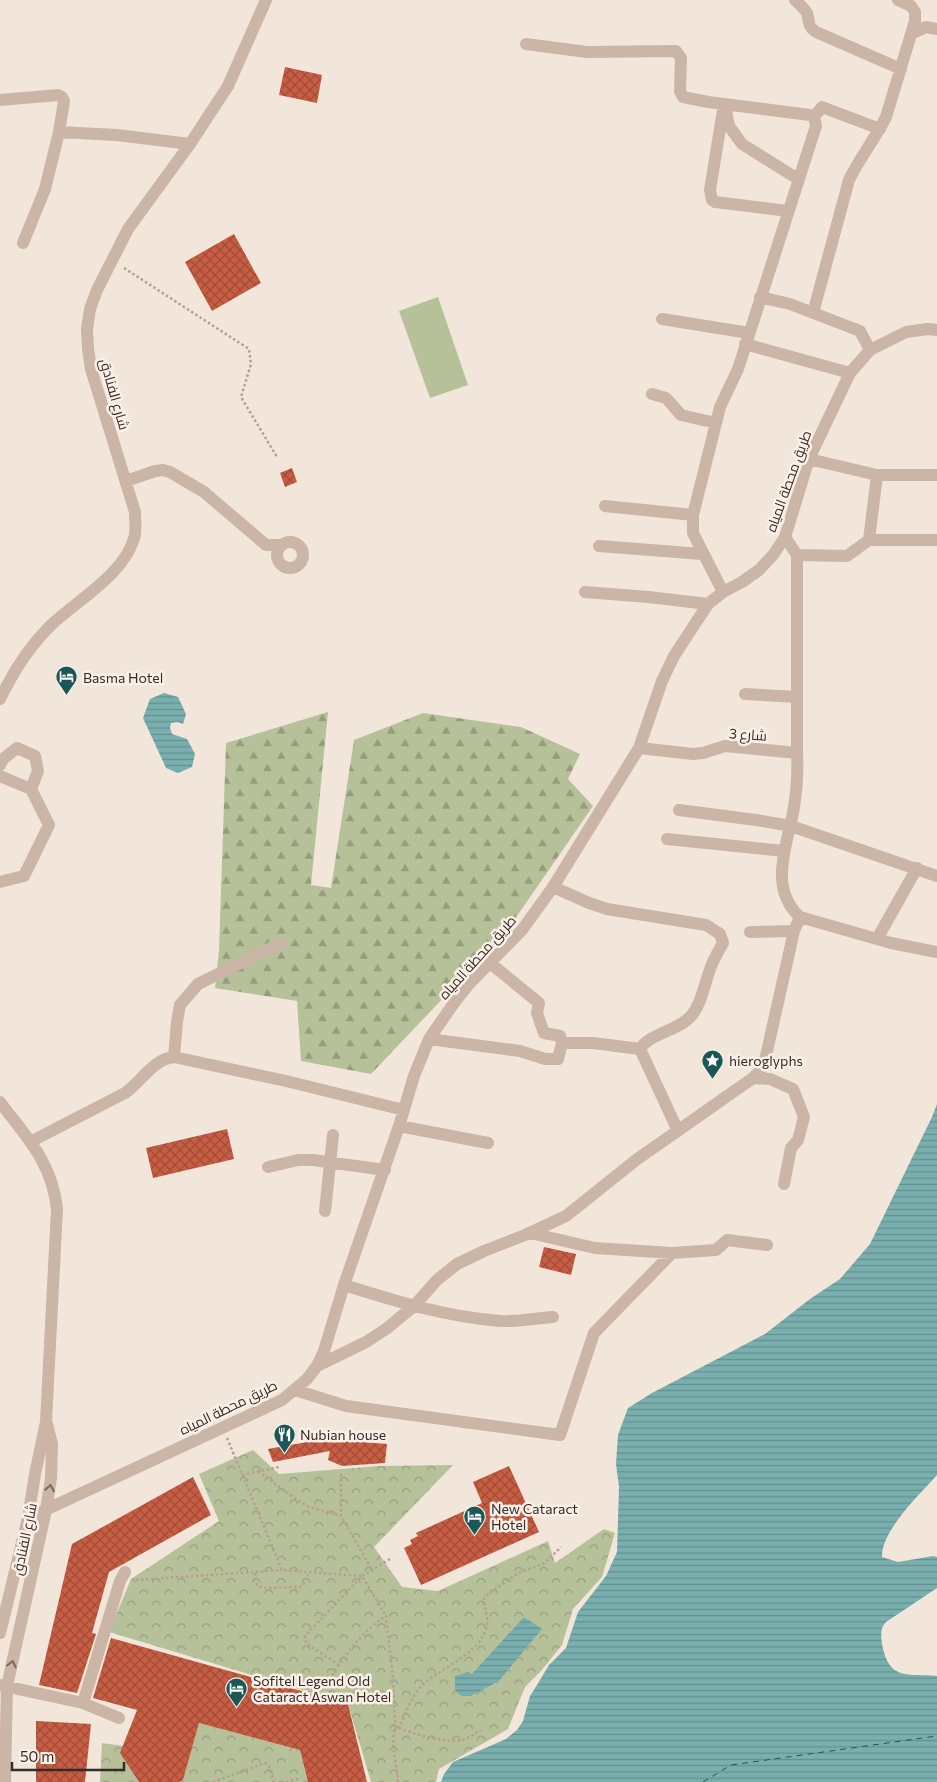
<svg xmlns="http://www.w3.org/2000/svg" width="937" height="1782" viewBox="0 0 937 1782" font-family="Commissioner,Cairo,sans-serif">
<defs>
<pattern id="forest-firs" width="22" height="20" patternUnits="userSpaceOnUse" patternTransform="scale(1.25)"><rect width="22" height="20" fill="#b6c19a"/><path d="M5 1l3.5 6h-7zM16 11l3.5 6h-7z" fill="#959d7e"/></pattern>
<pattern id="park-crowns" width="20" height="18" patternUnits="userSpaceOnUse" patternTransform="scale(1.25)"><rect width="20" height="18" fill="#b6c19a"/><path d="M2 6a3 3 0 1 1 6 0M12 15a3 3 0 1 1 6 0" fill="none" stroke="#959d7e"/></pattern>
<pattern id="water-rules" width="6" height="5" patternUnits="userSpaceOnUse" patternTransform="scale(1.25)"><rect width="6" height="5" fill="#79afaf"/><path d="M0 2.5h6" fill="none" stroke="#648f8e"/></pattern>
<pattern id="building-cross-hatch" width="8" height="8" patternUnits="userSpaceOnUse" patternTransform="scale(1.25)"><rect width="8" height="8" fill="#c75d43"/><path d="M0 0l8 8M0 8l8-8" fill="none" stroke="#a24d38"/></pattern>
</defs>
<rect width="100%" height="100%" fill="#f2e6db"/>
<path fill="#b6c19a" d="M438,297L468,385L430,398L399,311Z"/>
<path fill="url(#forest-firs)" d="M328,712L311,885L331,888L354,740L423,713L521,727L580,754L568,779L593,806L506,932L371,1074L301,1061L297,1001L215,988L219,950L226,743Z"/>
<path fill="url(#park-crowns)" d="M253,1450L279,1474L379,1466L453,1465L374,1547L402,1587L438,1591L548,1541L555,1563L604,1529L615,1533L602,1577L573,1609L562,1645L541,1671L525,1687L508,1729L439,1769L436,1782H371L348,1704L109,1632L131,1579L219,1521L199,1474Z
M199,1723L300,1750L308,1782H178L183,1779Z
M102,1743L123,1746L121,1753L139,1782H100Z"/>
<path fill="url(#water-rules)" d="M164,693L178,697L186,714L183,724L177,722L171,723L170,728L172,734L187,739L195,754L192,767L178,773L166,768L143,718L150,699Z
M937,1104V1475C920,1494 881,1531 882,1557L898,1562L933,1556L937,1557V1588L886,1622C880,1628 881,1636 882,1644C889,1682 908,1673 937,1676V1782H441L444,1774L453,1762L506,1739L517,1730L523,1721L530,1696L537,1685L549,1665L566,1648L578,1612L606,1576L617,1552L619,1487L616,1464L618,1435L628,1408L652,1393L765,1334L810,1299L840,1279L870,1244L932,1117Z
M524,1617L542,1629L499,1681L471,1696H462L455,1690V1676L468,1672L472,1674Z"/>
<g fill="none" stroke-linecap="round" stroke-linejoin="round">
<path stroke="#1c5758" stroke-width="1" stroke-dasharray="6 5" stroke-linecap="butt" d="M703,1782L731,1765L937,1736"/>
</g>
<path fill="url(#building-cross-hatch)" d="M285,67L322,75L317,103L279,95Z
M234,234L261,283L212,311L185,262Z
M292,468L297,482L285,487L280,473Z
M227,1129L234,1159L153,1178L146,1148Z
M544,1247L576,1254L571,1275L539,1267Z
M324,1439L387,1444L385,1463L342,1466L328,1460L330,1451L273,1462L268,1449Z
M509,1466L539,1532L421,1585L404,1548L412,1544L410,1540L418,1536L416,1533L482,1503L473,1482Z
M193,1477L211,1515L109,1572L92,1633L96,1634L77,1693L39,1685L72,1544Z
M111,1638L348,1704L367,1782H308L300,1750L199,1723L183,1780L178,1782H139L120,1753L137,1710L93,1698Z
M36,1721L91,1724L85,1782H36Z"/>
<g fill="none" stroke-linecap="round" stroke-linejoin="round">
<path stroke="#b69f91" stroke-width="2.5" stroke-dasharray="2.5 2.5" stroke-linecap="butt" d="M124,268L249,349L251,364L241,397L277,457
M227,1438L282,1570L362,1576L386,1616
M258,1471L293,1497L309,1507L341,1516
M341,1474V1516L372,1570
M242,1475L279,1467
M390,1559L362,1576L305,1636L306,1643L339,1665C352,1646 367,1628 386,1616L393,1679L395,1721L393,1744L398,1782
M255,1573L257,1585L262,1588L300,1587L304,1584L308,1574
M136,1580L282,1570
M324,1688L339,1665
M399,1728C413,1734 449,1744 463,1740C469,1738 475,1733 481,1730
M394,1730L399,1728C404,1716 410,1701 418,1690C436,1668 481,1656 487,1625C488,1617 484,1608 484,1599L488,1594L518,1573L535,1567L545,1563L561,1547
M213,1782L265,1763L269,1766L274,1782
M286,1782L298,1779"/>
<path stroke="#cab5a6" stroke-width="12" d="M795,0C799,4 804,8 807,13C810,22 807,26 816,32L901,69
M911,34L926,27L937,29
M526,44L587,52L676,51L681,58L680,91L683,97L708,102L810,115L814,117L816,126L738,369L720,407L693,515V533L723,592
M0,100L58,95L62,97L64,101L59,132L45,189L23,243
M724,104L710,190L712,200L715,202L788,211
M726,111L729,126L742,144L798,179
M814,117L822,107L880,129
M59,132L117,135L190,144
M760,297L790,304L860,331L870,350
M813,313L849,180C860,157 875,139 886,117L915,21V12L911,6L898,0
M662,319L749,333
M745,344L850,373
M652,394L666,398L681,415L716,423
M809,459L877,475H937
M126,481L155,471L163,470L170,472L204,492L266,545H281
M605,506L693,515
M785,537L797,555V753C798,771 797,788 794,807C788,844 767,887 800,917L891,943L937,952
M869,540L877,475
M277 555a13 13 0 1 1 26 0a13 13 0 1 1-26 0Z
M599,546L702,554
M797,555L847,556L869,540H937
M585,592L648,597L708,604
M745,694L797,697
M0,699C13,672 28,648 50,626C77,600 126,574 135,535C136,528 135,519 135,512L91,369L88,349L87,329L90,309L97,290L128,229L190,144L228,86L266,0
M639,748L693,754L703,753L725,746L797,753
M0,765L3,759L17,748L35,756L38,771L31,789L49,825L24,876L0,882
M0,776L31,789
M679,810L756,820L791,826L937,876
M667,839L784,851
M553,887L589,903L607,909L706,925L720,934L723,943C719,950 715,957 712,964C705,980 703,1001 692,1015C679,1031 650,1033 640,1049L678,1131
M750,932L794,931
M877,939L917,868
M490,963L539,1003L537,1013L544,1033L560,1036L562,1043H593L640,1049
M429,1039L520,1051L545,1059H558L562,1043
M174,1057L177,1022L180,1005L198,984L281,943
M753,1078L770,1079L793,1089L804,1117L798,1140L791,1148L784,1184
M0,1102C27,1138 52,1162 57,1209L46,1422L35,1474L28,1518L0,1633
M399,1126L488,1143
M30,1142L125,1093C142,1081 153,1059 174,1057L286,1081L404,1110
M268,1167L298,1160H313L385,1170
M325,1211L333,1135
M530,1233L595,1248L672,1253L716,1250L727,1240L767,1245
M344,1285C395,1301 447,1317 500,1321C517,1322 536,1318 553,1317
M317,1366L366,1342L386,1329L414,1306L437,1280L457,1264L484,1251L525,1235L566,1216L636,1160L753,1078L761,1070L766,1056L794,931L800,917
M295,1390L346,1406L560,1435L594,1333L672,1253
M28,1518L267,1407L282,1400L307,1379L317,1366L324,1351L344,1285L399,1126L414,1076L429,1039L454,1003L469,984L522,930L553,887L639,748L662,681L674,656L708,604L723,592L742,582L759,570L773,555L785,537L809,459L850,373L870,350L906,332L928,329L937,330
M0,1685L83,1703L119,1718
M83,1703L120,1581L125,1572
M5,1782L7,1686L46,1510L51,1478L52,1444L47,1424"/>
</g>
<defs><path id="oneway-chevron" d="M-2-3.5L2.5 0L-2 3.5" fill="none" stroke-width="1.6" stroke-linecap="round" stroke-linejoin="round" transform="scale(1.25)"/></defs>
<g stroke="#796960">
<use href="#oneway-chevron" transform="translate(50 1488) rotate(-80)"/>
<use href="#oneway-chevron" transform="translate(12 1664) rotate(-77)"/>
</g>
<defs>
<symbol id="hotel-pin" viewBox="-11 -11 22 30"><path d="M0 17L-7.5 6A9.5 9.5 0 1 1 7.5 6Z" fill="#1c5758" stroke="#faf0e7"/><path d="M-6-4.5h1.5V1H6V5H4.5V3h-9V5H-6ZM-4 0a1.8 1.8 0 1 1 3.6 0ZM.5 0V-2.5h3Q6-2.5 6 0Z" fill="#fff"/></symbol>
<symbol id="sight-pin" viewBox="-11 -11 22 30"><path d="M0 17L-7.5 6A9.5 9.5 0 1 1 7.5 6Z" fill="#1c5758" stroke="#faf0e7"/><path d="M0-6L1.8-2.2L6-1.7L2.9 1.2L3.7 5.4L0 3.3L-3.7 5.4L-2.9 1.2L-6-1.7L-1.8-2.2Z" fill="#fff"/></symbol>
<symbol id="restaurant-pin" viewBox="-11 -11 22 30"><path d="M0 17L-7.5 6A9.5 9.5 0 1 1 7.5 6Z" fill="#1c5758" stroke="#faf0e7"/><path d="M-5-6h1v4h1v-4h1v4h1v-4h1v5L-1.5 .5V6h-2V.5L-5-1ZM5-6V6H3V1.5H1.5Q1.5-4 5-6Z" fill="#fff"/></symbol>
</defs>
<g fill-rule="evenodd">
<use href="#hotel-pin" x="54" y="664" width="25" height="34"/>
<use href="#sight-pin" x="700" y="1048" width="25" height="34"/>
<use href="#restaurant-pin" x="272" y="1422" width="25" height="34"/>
<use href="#hotel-pin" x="462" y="1504" width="25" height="34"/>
<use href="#hotel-pin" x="224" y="1676" width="25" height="34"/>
</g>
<g text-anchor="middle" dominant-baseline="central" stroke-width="5" stroke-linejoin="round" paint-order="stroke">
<g font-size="14" fill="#362b27" stroke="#faf0e7">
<text transform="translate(115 394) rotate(74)">شارع الفنادق</text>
<text transform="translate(788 481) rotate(-70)">طريق محطة المياه</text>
<text transform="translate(748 734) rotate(4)">شارع 3</text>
<text transform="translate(477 957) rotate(-48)">طريق محطة المياه</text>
<text transform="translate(228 1407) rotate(-26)">طريق محطة المياه</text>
<text transform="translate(24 1539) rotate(-78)">شارع الفنادق</text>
</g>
<g font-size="14" fill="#362b27" stroke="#faf0e7" text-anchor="start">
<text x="83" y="677">Basma Hotel</text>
<text x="729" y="1060">hieroglyphs</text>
<text x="300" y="1434">Nubian house</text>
<text x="491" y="1508">New Cataract<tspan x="491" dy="16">Hotel</tspan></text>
<text x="253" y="1680">Sofitel Legend Old<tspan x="253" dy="16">Cataract Aswan Hotel</tspan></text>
</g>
</g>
<path d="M12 1762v8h112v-8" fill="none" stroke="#362b27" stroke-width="2.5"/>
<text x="20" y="1762" font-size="15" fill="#362b27" stroke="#faf0e7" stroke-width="4" paint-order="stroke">50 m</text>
</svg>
